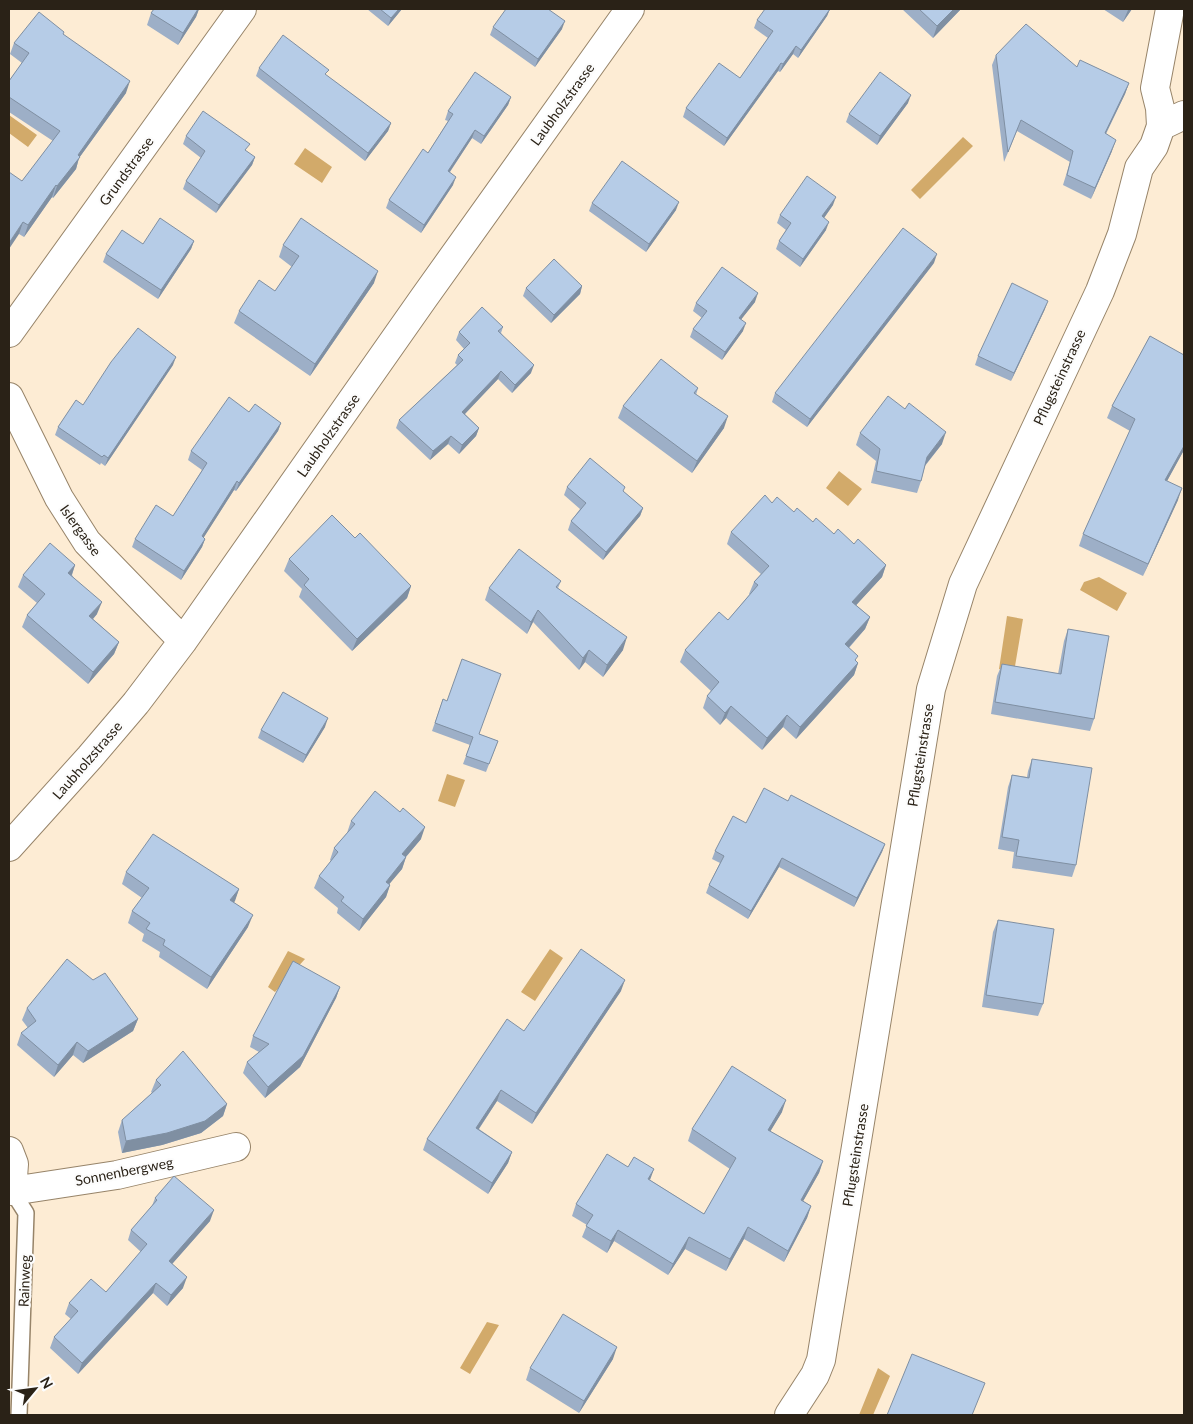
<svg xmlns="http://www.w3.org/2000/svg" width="1193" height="1424" viewBox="0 0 1193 1424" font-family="Lato,sans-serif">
<rect width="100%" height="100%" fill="#fdecd4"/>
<path fill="#d2aa6a" d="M9,115L37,135L28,147L9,133Z
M963,137L973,146L920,199L911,190Z
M305,148L332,167L322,183L294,164Z
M839,471L862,489L848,506L826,488Z
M1099,577L1127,593L1117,611L1080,590L1084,582Z
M1007,616L1023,619L1014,672L999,669Z
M447,774L465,780L455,807L438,801Z
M550,949L563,958L535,1001L521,992Z
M288,951L305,959L275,992L268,987Z
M487,1322L499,1325L470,1374L460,1368Z
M878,1368L890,1376L873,1415H859Z"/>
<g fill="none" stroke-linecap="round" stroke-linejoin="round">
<defs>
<path id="service" d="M12,1191L26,1213L19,1415"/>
<path id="minor" d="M1161,126L1184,115
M9,333L242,9
M9,397L59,498L87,542L183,641
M9,847L90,757L136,703L183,641L423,299L630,9
M9,1151L14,1164L12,1191
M12,1191L117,1175L236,1147
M789,1415L815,1375L821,1360L931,689L963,584L1100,291L1122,234L1139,168L1154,146L1161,126L1160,108L1155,88L1170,9"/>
</defs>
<use href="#service" stroke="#978469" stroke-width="18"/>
<use href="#minor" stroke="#978469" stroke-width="30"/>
<use href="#service" stroke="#fff" stroke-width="15"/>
<use href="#minor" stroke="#fff" stroke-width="28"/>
</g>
<path fill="#9dafc7" d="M154,9H199L196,17L178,45L147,25L151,13Z
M367,9H402L388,26Z
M830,9L827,16L798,58L793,54L780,72L778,71L724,146L683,117L686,108L740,78L768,38L754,28L757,20Z
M902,9H961L933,38Z
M1103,9H1132L1123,22Z
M493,27L562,29L535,67L490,35Z
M63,34L126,93L79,158L76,169L53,198L52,197L24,237L19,234L22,181L53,141L9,112V81L22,63L10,54L14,43Z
M996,55L1077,67L1129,83L1125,94L1106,134L1112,151L1091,199L1063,185L1070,162L1017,131L1004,162L992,65Z
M259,68L327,76L391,123L388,131L365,161L256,76Z
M511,97L508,105L481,144L472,138L450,172L453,185L421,233L386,208L389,200L428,153L448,121L445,120L448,111Z
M908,103L877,145L846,122L849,114Z
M186,136L255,157L252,165L216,213L183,189L186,181L201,158L183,144Z
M592,203L676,210L646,252L589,211Z
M833,205L824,218L826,230L800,267L776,249L779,241L786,230L777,223L780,215Z
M194,241L191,249L158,299L103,262L106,254Z
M283,245L374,283L310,376L234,323L239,311L275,291L292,267L279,257Z
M934,263L807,427L772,402L775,393Z
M582,286L580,294L551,323L523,296L526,288Z
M755,302L741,319L743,331L722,360L690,337L693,329L702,318L693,311L696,303Z
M1045,309L1011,381L975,365L978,356Z
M503,327L501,333L531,373L512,393L498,379L465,414L479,428L476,436L459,454L448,444L430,460L396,428L399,420L457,365L455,363L458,355L464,349L456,340L459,332Z
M1150,336L1184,450L1167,481L1178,500L1143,576L1079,546L1083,534L1130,431L1107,418L1112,406Z
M173,365L105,466L101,463L100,465L55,435L58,427L83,405Z
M698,388L696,395L724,428L692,473L618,418L623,406Z
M249,412L281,423L278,431L236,491L234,490L203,538L205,539L202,547L181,580L132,547L135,539L173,516L202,470L188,460L191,451Z
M860,433L942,444L925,466L921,481L917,493L871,483L876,461L856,445Z
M567,487L624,492L643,508L640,516L603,560L568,530L571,521L580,509L564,495Z
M772,503L794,512L834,534L854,544L886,565L882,577L856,605L870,617L865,629L849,648L856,661L858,663L854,675L796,739L783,727L762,750L726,718L720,725L703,708L707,696L711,691L680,662L685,650L728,620L750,594H749L754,582L761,574L727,544L731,532Z
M355,538L411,586L407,598L352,651L299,597L302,589L284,571L289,559Z
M75,565L72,575L97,614L93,619L119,642L114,654L88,684L22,627L27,615L37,603L18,587L23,575Z
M561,581L558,588L623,650L603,677L585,662L579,670L533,622L527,634L485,600L489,588Z
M1068,629L1094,719L1090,731L991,714L997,676L1002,664L1058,674L1064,641Z
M443,699L479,734L498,741L486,772L463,764L470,745L432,731Z
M325,727L303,763L258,738L261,730Z
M1032,759L1076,865L1072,877L1012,868L1014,852L998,849L1008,787L1012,775L1027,777L1028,771Z
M788,801L885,844L882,852L854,907L779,867L748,919L706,893L709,885L720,863L712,859L715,851L746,823Z
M351,821L421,839L406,857L402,869L389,884L390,885L386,897L359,931L337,913L338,908L314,888L319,876L331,861L330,860L334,848L347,833Z
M126,872L239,889L234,902L248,927L207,989L159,957L160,952L142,941L144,934L128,923L132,911L142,898L122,884Z
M998,920L1043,1004L1038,1016L982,1007L993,932Z
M340,987L336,998L300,1067L265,1098L243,1073L247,1062L259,1052L250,1047L253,1036Z
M621,991L532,1124L497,1101L479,1129L512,1152L508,1163L488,1194L423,1150L427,1139L524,1031Z
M27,1008L138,1019L133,1031L83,1063L73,1055L54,1077L17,1045L21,1033L28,1028L22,1020Z
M156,1080L227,1104L223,1116L201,1133L162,1145L122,1153L118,1132L122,1120L152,1093L151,1092Z
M782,1112L770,1131L823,1161L819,1173L803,1201L811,1206L807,1218L784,1262L744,1239L726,1271L685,1249L668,1275L614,1241L607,1253L582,1237L587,1225L572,1216L576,1204L650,1180L704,1214L730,1169L688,1141L692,1129Z
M155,1198L210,1221L172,1264L183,1288L167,1306L153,1293L78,1374L50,1348L54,1337L71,1319L65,1314L69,1303L106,1292L141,1252L128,1240L131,1230L152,1206Z
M613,1359L579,1413L526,1380L530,1368Z"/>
<path fill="#7f8fa2" d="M198,9H199L196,17L178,45L183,33Z
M399,9H402L388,26L391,18Z
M830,9L827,16L798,58L801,50Z
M954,9H961L933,38L937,26Z
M1129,9H1132L1123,22L1128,10Z
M565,21L562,29L535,67L538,59Z
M796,46L793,54L780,72L783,64Z
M781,63L778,71L724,146L727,138Z
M130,81L126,93L79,158L76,169L53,198L57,186L78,155Z
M1129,83L1125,94L1101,143L1105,133Z
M911,95L908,103L877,145L880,136Z
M511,97L508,105L481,144L484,136Z
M391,123L388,131L365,161L368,153Z
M475,130L472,138L445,179L448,171Z
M1116,140L1112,151L1091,199L1095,188Z
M255,157L252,165L216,213L219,205Z
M456,177L453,185L421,233L424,225Z
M56,185L52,197L24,237L28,225Z
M836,197L833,205L819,225L822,216Z
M679,202L676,210L646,252L649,244Z
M23,222L19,234L9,249V243Z
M829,222L826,230L800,267L803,259Z
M194,241L191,249L158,299L161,290Z
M937,254L934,263L807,427L810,419Z
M378,271L374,283L310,376L315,364Z
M582,286L580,294L551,323L554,315Z
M758,293L755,302L736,326L739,318Z
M1048,301L1045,309L1011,381L1014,373Z
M746,323L743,331L722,360L725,352Z
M176,357L173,365L105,466L108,458Z
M534,365L531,373L512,393L515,385Z
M501,371L498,379L459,420L462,412Z
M728,416L724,428L692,473L697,461Z
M281,423L278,431L236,491L239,483Z
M479,428L476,436L459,454L462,445Z
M946,432L942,444L922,469L927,457Z
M451,436L448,444L430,460L433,451Z
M1184,446V450L1161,492L1165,480Z
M237,481L234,490L199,545L202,536Z
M1182,488L1178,500L1143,576L1148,564Z
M643,508L640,516L603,560L606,552Z
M205,539L202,547L181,580L184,571Z
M75,565L71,577L68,573Z
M886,565L882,577L848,614L852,602Z
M411,586L407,598L352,651L357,639Z
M102,602L97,614L85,628L89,616Z
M538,610L533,622L527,634L531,622Z
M870,617L865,629L841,656L845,644Z
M627,637L623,650L603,677L607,665Z
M119,642L114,654L88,684L93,672Z
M589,650L585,662L579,670L583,658Z
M858,663L854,675L796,739L800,727Z
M731,706L726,718L720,725L725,713Z
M787,715L783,727L762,750L767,738Z
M328,718L325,727L303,763L306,755Z
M425,827L421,839L398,866L402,854Z
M885,844L882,852L854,907L857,898Z
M406,857L402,869L381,894L386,882Z
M782,858L779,867L748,919L751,911Z
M390,885L386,897L359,931L363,919Z
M239,889L235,901L226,912L230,900Z
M253,915L248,927L207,989L211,977Z
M625,980L621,991L532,1124L536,1113Z
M340,987L336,998L300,1067L265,1098L268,1087Z
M138,1019L133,1031L83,1063L88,1051Z
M77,1042L73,1055L54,1077L58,1065Z
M501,1090L497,1101L472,1139L476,1128Z
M786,1100L782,1112L764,1142L768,1130Z
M227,1104L223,1116L201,1133L162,1145L122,1153L126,1141Z
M512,1152L508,1163L488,1194L492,1183Z
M823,1161L819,1173L797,1212L801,1200Z
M654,1169L650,1180L648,1179Z
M811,1206L807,1218L784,1262L788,1251Z
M214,1210L210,1221L165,1272L169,1261Z
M748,1227L744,1239L726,1271L730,1259Z
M618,1230L614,1241L607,1253L611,1241Z
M689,1237L685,1249L668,1275L673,1264Z
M187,1277L183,1288L167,1306L171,1295Z
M156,1283L153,1293L78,1374L82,1363Z
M617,1347L613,1359L579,1413L584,1401Z"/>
<path fill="#b6cce7" stroke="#7f8fa2" d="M154,9H198L183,33L151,13Z
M380,9H399L391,18Z
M506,9H548L565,21L538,59L493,27Z
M765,9H830L801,50L796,46L783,64L781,63L727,138L686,108L719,63L740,78L773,31L757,20Z
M919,9H954L937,26Z
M39,12L64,32L63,34L130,81L78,155L80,157L57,186L56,185L28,225L23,222L9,243V172L22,181L60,131L9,97V81L29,53L14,43Z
M1026,24L1077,67L1080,60L1129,83L1105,133L1116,140L1095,188L1067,175L1073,151L1021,120L1008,152L996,55Z
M283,35L329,70L325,74L391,123L368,153L259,68Z
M475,72L511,97L484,136L475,130L448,171L456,177L424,225L389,200L423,149L428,153L453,114L448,111Z
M880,72L911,95L880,136L849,114Z
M203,111L250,144L245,150L255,157L219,205L186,181L205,151L186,136Z
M622,161L679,202L649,244L592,203Z
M807,176L836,197L822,216L829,222L803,259L779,241L791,223L780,215Z
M160,218L194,241L161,290L106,254L122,230L143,244Z
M301,218L378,271L315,364L239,311L259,280L275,291L299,256L283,245Z
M903,228L937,254L810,419L775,393Z
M554,259L582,286L554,315L526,288Z
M722,267L758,293L739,318L746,323L725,352L693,329L707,311L696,303Z
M1012,283L1048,301L1014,373L978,356Z
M482,307L503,327L498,331L534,365L515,385L501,371L462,412L479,428L462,445L451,436L433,451L399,420L463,360L458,355L470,343L459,332Z
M138,328L176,357L108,458L104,455L102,457L58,427L76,400L83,405L111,362Z
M1150,336L1184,355V446L1165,480L1182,488L1148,564L1083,534L1135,419L1112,406Z
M661,359L698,388L694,393L728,416L697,461L623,406Z
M888,396L905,409L909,403L946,432L927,457L921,481L876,471L880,449L860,433Z
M229,397L249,412L255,404L281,423L239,483L237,481L202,536L205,539L184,571L135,539L156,505L173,516L207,463L191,451Z
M590,458L625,487L623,491L643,508L606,552L571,521L586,503L567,487Z
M765,495L772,503L777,497L794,512L797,508L813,522L816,518L834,534L838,529L854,544L858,539L886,565L852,602L870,617L845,644L858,656L855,660L858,663L800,727L787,715L767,738L731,706L725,713L707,696L719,682L685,650L719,612L728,620L758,585L754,582L769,566L731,532Z
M332,515L355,538L360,533L411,586L357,639L304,585L309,579L289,559Z
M50,543L75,565L68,573L102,602L89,616L119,642L93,672L27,615L45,594L23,575Z
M519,549L561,581L556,587L627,637L607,665L589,650L583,658L538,610L531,622L489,588Z
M1068,629L1109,636L1094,719L995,702L1002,664L1061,674Z
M462,659L501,674L479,734L498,741L489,764L466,756L473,737L435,723L443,699L447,701Z
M283,692L328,718L306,755L261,730Z
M1032,759L1092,768L1076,865L1016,856L1019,840L1002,837L1012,775L1029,778Z
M764,788L788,801L791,795L885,844L857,898L782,858L751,911L709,885L724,856L715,851L733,816L746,823Z
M375,791L400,812L403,808L425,827L402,854L406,857L386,882L390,885L363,919L341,901L344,897L319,876L338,852L334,848L355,824L351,821Z
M153,834L239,889L230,900L253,915L211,977L163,945L165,940L146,929L150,923L132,911L149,888L126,872Z
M998,920L1054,929L1043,1004L986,995Z
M581,949L625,980L536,1113L501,1090L476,1128L512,1152L492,1183L427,1139L507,1019L524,1031Z
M67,959L93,980L105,973L138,1019L88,1051L77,1042L58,1065L21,1033L36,1021L27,1008Z
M293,961L340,987L303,1056L268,1087L247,1062L269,1044L253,1036Z
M183,1051L227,1104L205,1121L167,1133L126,1141L122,1120L161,1085L156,1080Z
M732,1066L786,1100L768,1130L823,1161L801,1200L811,1206L788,1251L748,1227L730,1259L689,1237L673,1264L618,1230L611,1241L586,1226L593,1215L576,1204L607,1154L628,1167L634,1157L654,1169L648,1179L704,1214L736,1158L692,1129Z
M174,1176L214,1210L169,1261L187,1277L171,1295L156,1283L82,1363L54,1337L78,1311L69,1303L91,1279L106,1292L147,1244L131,1230L157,1200L155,1198Z
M563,1314L617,1347L584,1401L530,1368Z
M912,1354L985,1383L972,1415H887Z"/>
<g text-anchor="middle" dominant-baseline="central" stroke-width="4.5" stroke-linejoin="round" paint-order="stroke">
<g font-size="14" fill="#2a2217" stroke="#fcfcfc">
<text transform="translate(562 104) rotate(-54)">Laubholzstrasse</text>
<text transform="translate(126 171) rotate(-54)">Grundstrasse</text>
<text transform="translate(1059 377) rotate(-65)">Pflugsteinstrasse</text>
<text transform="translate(328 435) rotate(-55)">Laubholzstrasse</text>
<text transform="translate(81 530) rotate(54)">Islergasse</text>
<text transform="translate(920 755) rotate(-81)">Pflugsteinstrasse</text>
<text transform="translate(87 760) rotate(-49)">Laubholzstrasse</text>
<text transform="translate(855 1155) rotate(-81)">Pflugsteinstrasse</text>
<text transform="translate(124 1171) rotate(-11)">Sonnenbergweg</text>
<text transform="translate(24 1281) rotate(-88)">Rainweg</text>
</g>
</g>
<rect width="1193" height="1424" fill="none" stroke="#2a2217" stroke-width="20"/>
<g transform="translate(35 1389) rotate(61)" stroke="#fcfcfc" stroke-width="4" paint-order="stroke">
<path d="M0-4L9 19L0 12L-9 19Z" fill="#2a2217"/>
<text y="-8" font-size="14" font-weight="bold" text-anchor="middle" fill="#2a2217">N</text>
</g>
</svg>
